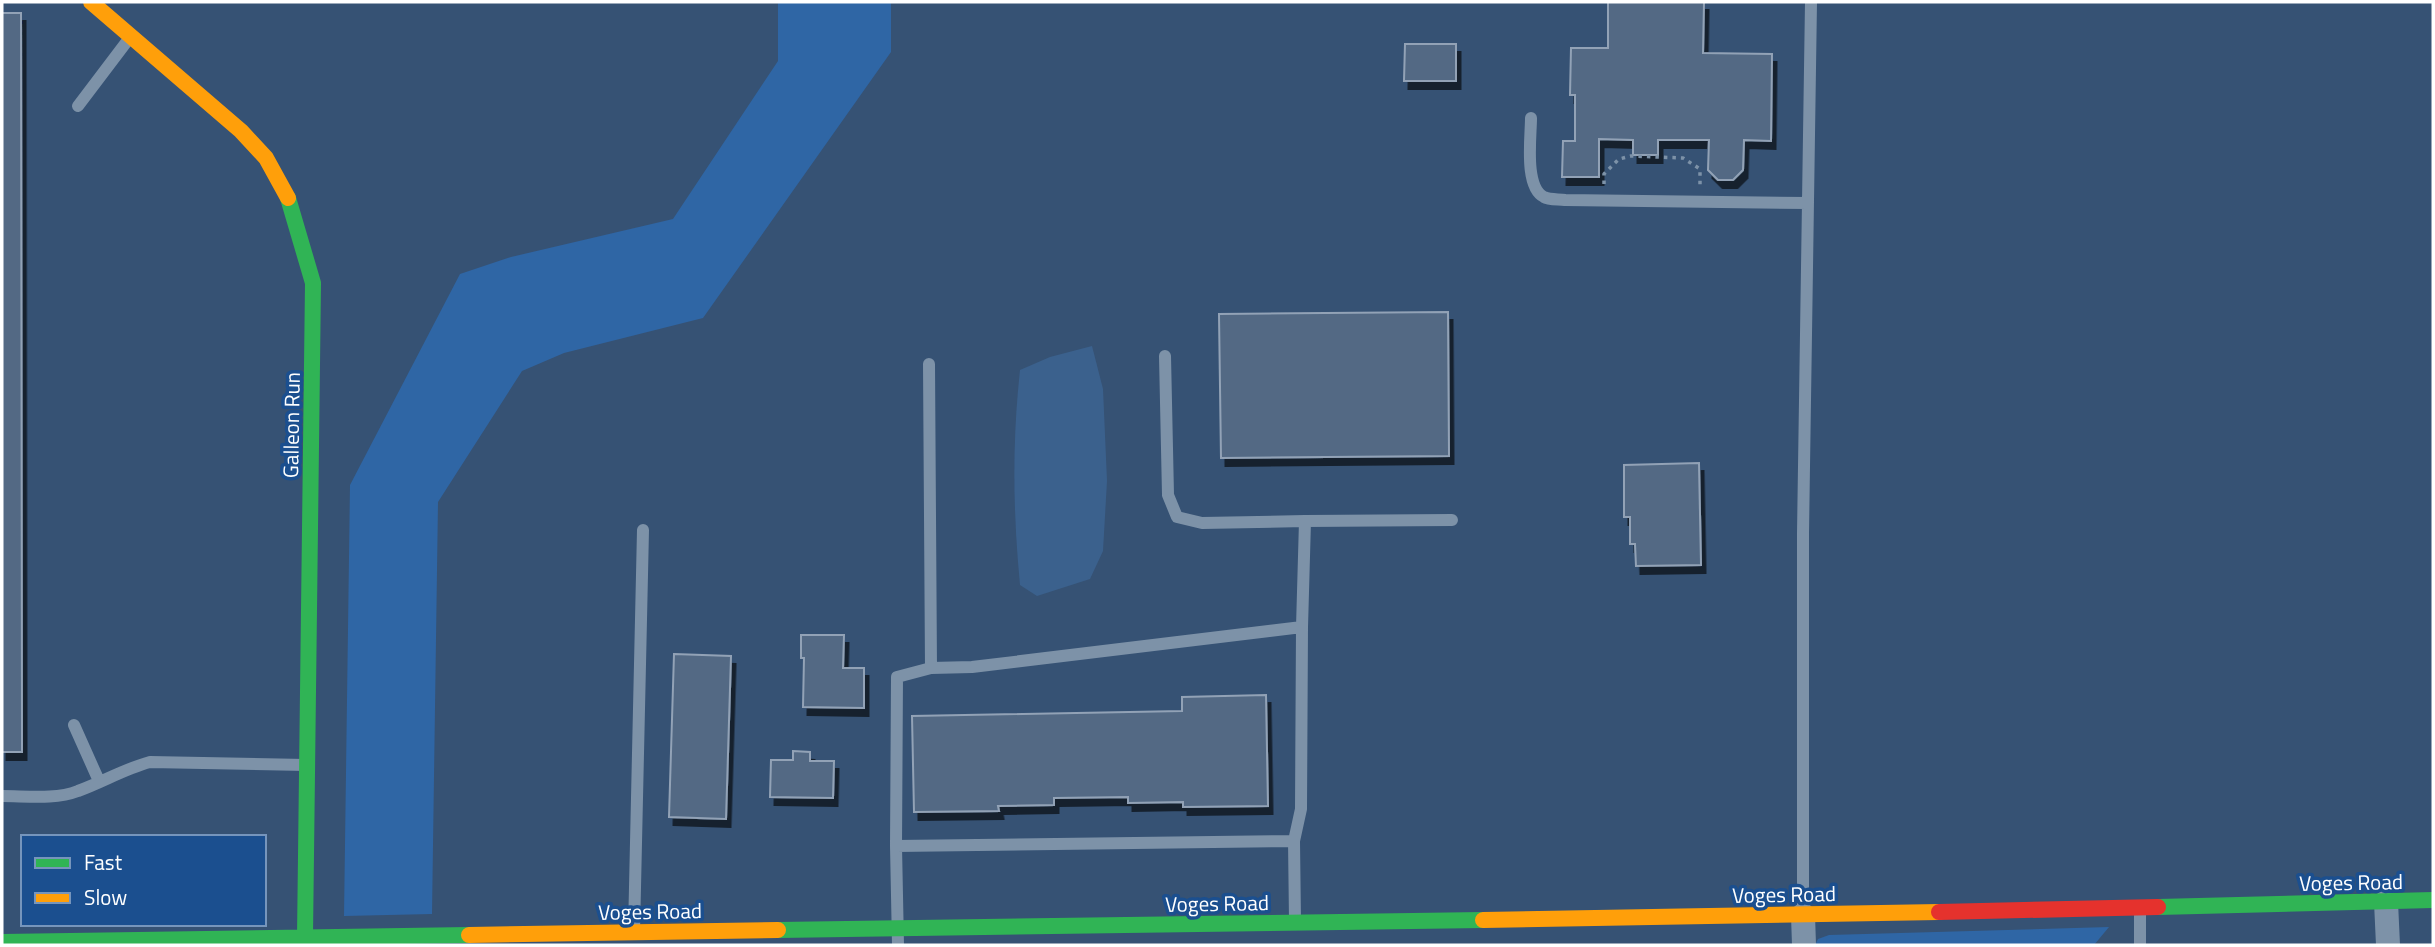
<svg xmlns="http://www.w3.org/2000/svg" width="2435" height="947" viewBox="0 0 2435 947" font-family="'Titillium Web',sans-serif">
<defs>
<filter id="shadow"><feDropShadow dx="4.5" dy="8" stdDeviation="0" flood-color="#0009"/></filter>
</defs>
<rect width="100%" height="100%" fill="#365274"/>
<path fill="#2f66a5" d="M778,2H891V52L703,318L564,353L522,371L438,502L432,914L344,916L350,485L460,274L511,257L673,219L778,61Z
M2109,927L2094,945H1815L1818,939L1829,935Z"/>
<path fill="#3b618d" d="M1092,346L1103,389L1107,481L1103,551L1090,579L1037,596L1020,585C1013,512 1012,443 1020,370L1050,357Z"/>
<path fill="#526984" stroke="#92a2b6" stroke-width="2" filter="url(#shadow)" d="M1608,2H1704L1703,53L1772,54L1771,141L1744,140L1743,170L1733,180H1718L1708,170L1709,140H1658V155H1633V140L1599,139V177H1562L1563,141H1575V95H1570L1571,48H1608Z
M2,13H21L22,752H2Z
M1405,44H1456V81H1404Z
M1448,312L1449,456L1221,458L1219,314Z
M1699,463L1701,565L1636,566L1635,544H1630V517H1624V465Z
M801,635H844L843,668H864V708L803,707L804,658H801Z
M674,654L731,656L726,819L669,817Z
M1266,695L1268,806L1183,807V802L1128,803V797L1054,798V805L998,806L999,811L914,812L912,716L1182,711V697Z
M793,751L810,752V761H834L833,798L770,797L771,760H793Z"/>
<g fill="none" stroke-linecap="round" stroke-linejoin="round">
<path stroke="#7d92a8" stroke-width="3.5" stroke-dasharray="3.5 5" stroke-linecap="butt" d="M1604,184V174L1619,159L1631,156L1683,158L1700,169V185"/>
<path stroke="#7d92a8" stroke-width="12" d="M78,106L131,36
M1531,118C1531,137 1524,187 1544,197C1549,200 1559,199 1565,200L1808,203
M1165,356L1168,495L1177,517L1202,523L1305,521L1302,627L1301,809L1294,841L1295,921
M929,364L931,668
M1305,521L1452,520
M74,725L99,781
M2,796C26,796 55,800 78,791C103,782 124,769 150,762L306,765
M896,846L1294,841
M1803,915V533L1811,2
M634,932L643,530
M898,945L896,846L897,677L931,668L972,667L1302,627
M2140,945V908"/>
<path stroke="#7d92a8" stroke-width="24" d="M2386,902L2388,945
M1803,915L1804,945"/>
<path stroke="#30b455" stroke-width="16" d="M288,198L313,283L305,937
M2158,907L2433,900
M778,930L1483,920
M2,942L469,935"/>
<path stroke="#ff9f0a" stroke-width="16" d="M91,2L241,131L266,158L288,198
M1483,920L1939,912
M469,935L778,930"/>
<path stroke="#e5322d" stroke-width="16" d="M1939,912L2158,907"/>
</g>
<g text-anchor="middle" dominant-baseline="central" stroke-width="7" stroke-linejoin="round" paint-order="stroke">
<g font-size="21" fill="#fff" stroke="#1b4f8f">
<text transform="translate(291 425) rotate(-89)">Galleon Run</text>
<text transform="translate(2351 882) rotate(-1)">Voges Road</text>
<text transform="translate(1784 894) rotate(-1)">Voges Road</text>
<text transform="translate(1217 903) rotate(-1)">Voges Road</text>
<text transform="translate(650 911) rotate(-1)">Voges Road</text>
</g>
</g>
<rect width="2435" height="947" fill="none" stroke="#ffffff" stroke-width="7"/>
<rect x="21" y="835" width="245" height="91" fill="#1b4f8f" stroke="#7695bc" stroke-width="2"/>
<rect x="35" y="858" width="35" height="10" fill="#30b455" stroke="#7695bc" stroke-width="2"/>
<text x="84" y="870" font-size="21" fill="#ffffff">Fast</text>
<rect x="35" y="893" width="35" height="10" fill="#ff9f0a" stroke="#7695bc" stroke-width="2"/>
<text x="84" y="905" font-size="21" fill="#ffffff">Slow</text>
</svg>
